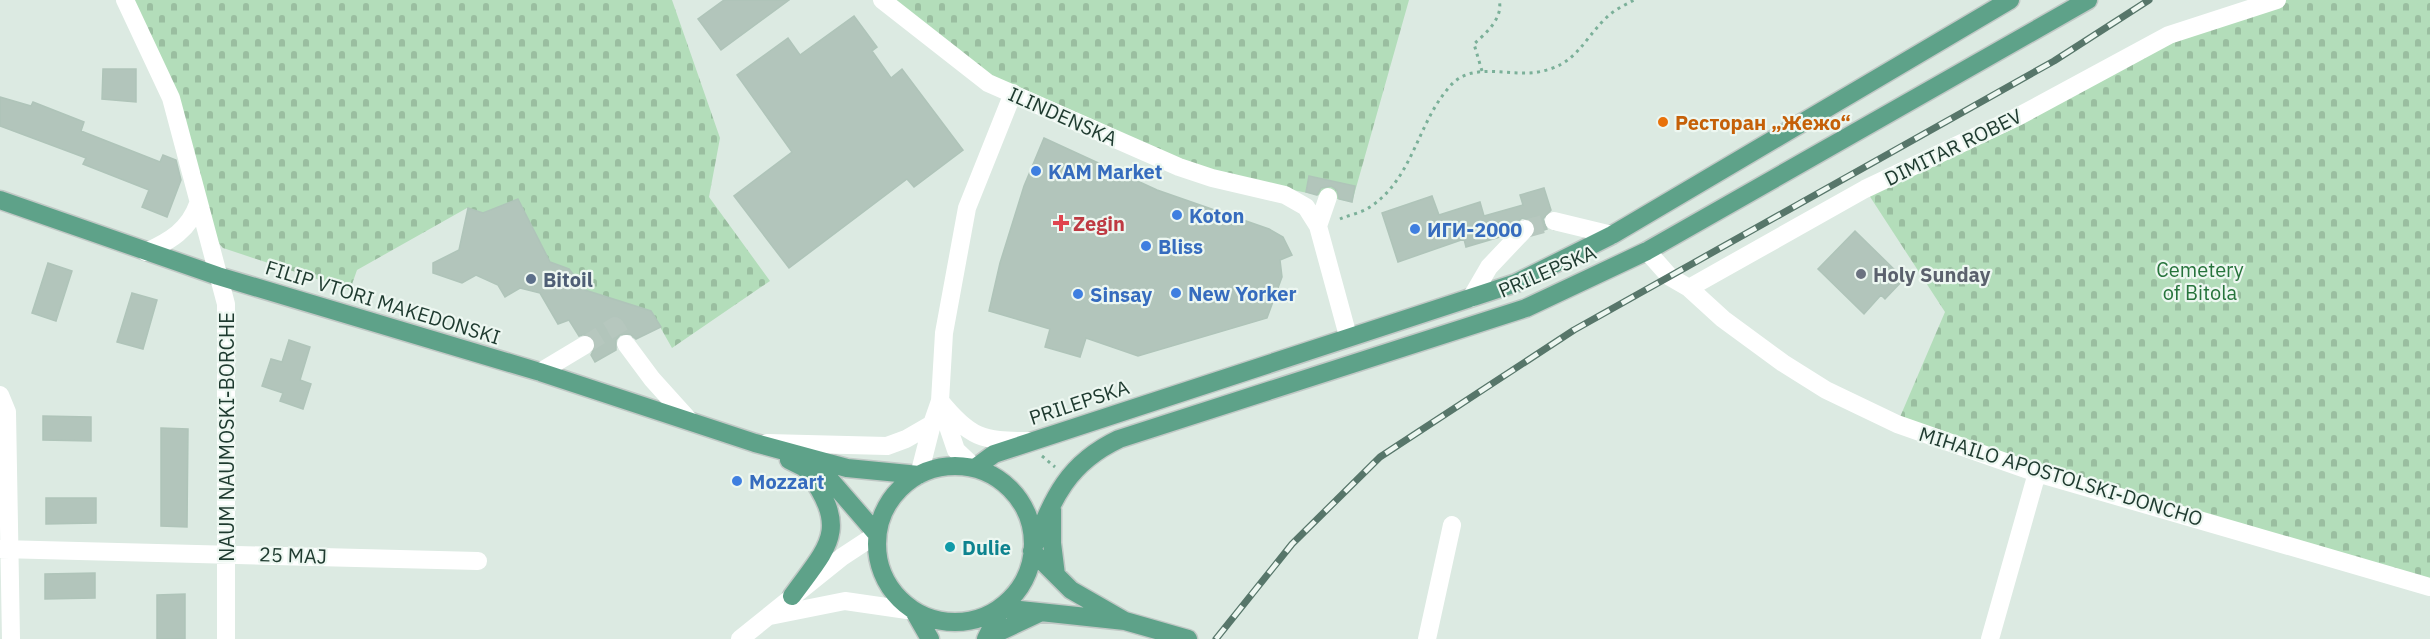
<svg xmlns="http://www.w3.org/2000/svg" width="2430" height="639" viewBox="0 0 2430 639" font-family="'IBM Plex Sans',sans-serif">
<defs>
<pattern id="cemetery-stones" width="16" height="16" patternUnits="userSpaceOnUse" patternTransform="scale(1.5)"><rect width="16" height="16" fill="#b3ddba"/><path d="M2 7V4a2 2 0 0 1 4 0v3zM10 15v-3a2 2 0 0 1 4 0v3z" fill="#9abea0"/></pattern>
</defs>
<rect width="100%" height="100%" fill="#dceae2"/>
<path fill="url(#cemetery-stones)" d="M125,0H672L720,138L709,197L770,281L672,348L651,311L585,290L569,269L550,262L518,199L483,213L467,208L357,270L350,290L223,248L204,227L171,98Z
M882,0H1409L1352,202L1288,189L1212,178L988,83Z
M2277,0H2430V587L1897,424L1945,312L1865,189L2169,35Z"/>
<path fill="#b2c5bb" stroke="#afc4b9" stroke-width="1.5" d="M724,0H789L721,50L698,19Z
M854,16L877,47L872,51L891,78L902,69L963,150L914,187L907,179L789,268L734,196L792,152L737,75L788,38L800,55Z
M103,69H136V102L102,99Z
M0,97L31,106L33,102L84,122L81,131L160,162L163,155L176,160L181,180L167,217L142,207L149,190L83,164L86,158L0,126Z
M1044,138L1157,190L1269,229L1283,237L1292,255L1280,260L1282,277L1267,318L1138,356L1086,338L1080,357L1045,347L1050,329L989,311L1000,263L1024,186Z
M1309,176L1355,186L1352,202L1339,199L1337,190L1331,186L1321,188L1317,195L1306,192Z
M1544,188L1551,210L1543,219L1547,229L1535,233L1533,221L1522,218L1503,236L1466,247L1464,239L1398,262L1382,213L1432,196L1439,215L1480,202L1484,216L1523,205L1520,195Z
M518,199L550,262L569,269L585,290L651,311L661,327L636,339L630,334L620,335L616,340V350L595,362L591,355L596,345L594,339L585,334L579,336L569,320L558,324L540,293L520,288L505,297L498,285L476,275L462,283L433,273V263L459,250L468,208L483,213Z
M1855,231L1904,279L1885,299L1881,295L1864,314L1818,269Z
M48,263L72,271L56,321L32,313Z
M132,293L157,300L143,349L117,342Z
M289,340L310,347L300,380L311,384L303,409L280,401L283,393L262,386L271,359L282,362Z
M43,416L91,417V441L43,440Z
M161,428L188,429L187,527L161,526Z
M46,498H96V523L46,524Z
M95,573V598L45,599V574Z
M185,594V639H157V595Z"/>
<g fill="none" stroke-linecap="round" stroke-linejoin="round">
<path stroke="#b6c7be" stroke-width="18" stroke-dasharray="18 9" stroke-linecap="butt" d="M1525,229L1554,221
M585,345L615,326L626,344"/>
<defs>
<path id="major" d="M0,200L218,276L540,372L755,443L847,468L919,475
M789,460L831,481L877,534
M877 544a78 78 0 1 1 156 0a78 78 0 1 1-156 0Z
M975,468L994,454L1516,283L1612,235L2010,0
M1052,510V543L1056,575
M792,596C829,545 850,530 807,471
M914,611L930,639
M1125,621L1071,590L1032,551C1053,499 1066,464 1119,439L1526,308L1647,251L2088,0
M986,639L1001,608L1125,621L1188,639
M993,639L1001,631L1039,613"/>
</defs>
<use href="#major" stroke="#c0c8c5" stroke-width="21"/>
<path stroke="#7bb099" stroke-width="3" stroke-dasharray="3 4.5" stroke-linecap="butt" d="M1482,71L1474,44C1485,34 1504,18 1499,0
M1340,219C1349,215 1361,213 1370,207C1415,177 1417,120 1453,83C1475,62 1511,77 1538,72C1577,65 1581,42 1607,17C1614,10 1625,5 1634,0
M1042,456L1055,467"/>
<path stroke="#fff" stroke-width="18" d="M125,0L171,98L226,304V639
M882,0L988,83L1179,167L1212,178L1285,195L1306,207L1318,226L1348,336
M1554,221L1612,235
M1318,226L1328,197
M1647,251L1670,277L1689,288L1865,189L2019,116L2169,35L2277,0
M146,252C170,241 189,230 198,204
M1689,288L1723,319L1783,363L1826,390L1897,424L2037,473L2430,587
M1471,298L1489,267L1525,229
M626,344L652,379L689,420
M540,372L585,345
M0,395L7,412L11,639
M940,401C970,438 982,441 1028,441
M942,409L956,450L975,468
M767,443L887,446L906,439L932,424L940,401L944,333L967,208L1013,93
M919,475L932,424
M0,549L478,561
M770,616L845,601L914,611
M740,639L842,557L877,534
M1427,639L1452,525
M1990,639L2037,473"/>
<use href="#major" stroke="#5ea289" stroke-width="18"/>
<defs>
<path id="rail" d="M1216,639L1292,544L1380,457L1574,330L2054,61L2149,0"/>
</defs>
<use href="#rail" stroke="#57766a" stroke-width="7"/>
<use href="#rail" stroke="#edf7f1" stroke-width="4.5" stroke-dasharray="14" stroke-linecap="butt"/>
</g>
<circle fill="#e8710a" stroke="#edf7f1" stroke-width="2" cx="1663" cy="122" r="6"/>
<g fill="#3f7fe0" stroke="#edf7f1" stroke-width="2">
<circle cx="1036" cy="171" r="6"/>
<circle cx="1177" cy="215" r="6"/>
<circle cx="1415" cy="229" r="6"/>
<circle cx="1146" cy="246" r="6"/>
<circle cx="1176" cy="293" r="6"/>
<circle cx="1078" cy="294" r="6"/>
<circle cx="737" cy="481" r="6"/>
</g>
<path fill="#e0444e" stroke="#edf7f1" stroke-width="2" d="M1058 214h6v6h6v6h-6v6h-6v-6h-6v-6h6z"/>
<circle fill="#6b7280" stroke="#edf7f1" stroke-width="2" cx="1861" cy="274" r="6"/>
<circle fill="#5c6f8a" stroke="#edf7f1" stroke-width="2" cx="531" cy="279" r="6"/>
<circle fill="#0f9aa8" stroke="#edf7f1" stroke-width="2" cx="950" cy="547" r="6"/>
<g text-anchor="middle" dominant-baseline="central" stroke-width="4.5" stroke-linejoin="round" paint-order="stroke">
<g font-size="20" fill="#1e3a2f" stroke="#edf7f1">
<text transform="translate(1063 116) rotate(24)">ILINDENSKA</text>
<text transform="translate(1953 147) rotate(-26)">DIMITAR ROBEV</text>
<text transform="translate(1547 271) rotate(-23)">PRILEPSKA</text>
<text transform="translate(383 302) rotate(17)">FILIP VTORI MAKEDONSKI</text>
<text transform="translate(1079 402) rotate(-18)">PRILEPSKA</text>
<text transform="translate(226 437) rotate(-90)">NAUM NAUMOSKI-BORCHE</text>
<text transform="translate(2061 476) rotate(17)">MIHAILO APOSTOLSKI-DONCHO</text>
<text transform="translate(293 555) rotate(2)">25 MAJ</text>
</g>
<g font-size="20" font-weight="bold" fill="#c56008" stroke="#edf7f1" text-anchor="start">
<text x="1675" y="122">Ресторан „Жежо“</text>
</g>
<g font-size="20" font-weight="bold" fill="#366cbe" stroke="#edf7f1" text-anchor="start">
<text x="1048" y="171">KAM Market</text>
<text x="1189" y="215">Koton</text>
<text x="1427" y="229">ИГИ-2000</text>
<text x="1158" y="246">Bliss</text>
<text x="1188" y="293">New Yorker</text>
<text x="1090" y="294">Sinsay</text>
<text x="749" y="481">Mozzart</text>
</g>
<g font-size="20" font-weight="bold" fill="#be3a42" stroke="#edf7f1" text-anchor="start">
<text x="1073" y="223">Zegin</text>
</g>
<g font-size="20" fill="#26733b" stroke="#edf7f1">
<text x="2200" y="269">Cemetery<tspan x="2200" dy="23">of Bitola</tspan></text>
</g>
<g font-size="20" font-weight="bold" fill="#5b616d" stroke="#edf7f1" text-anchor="start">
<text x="1873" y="274">Holy Sunday</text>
</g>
<g font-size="20" font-weight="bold" fill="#4e5e75" stroke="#edf7f1" text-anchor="start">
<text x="543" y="279">Bitoil</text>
</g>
<g font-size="20" font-weight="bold" fill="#0d838f" stroke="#edf7f1" text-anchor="start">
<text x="962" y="547">Dulie</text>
</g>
</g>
</svg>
